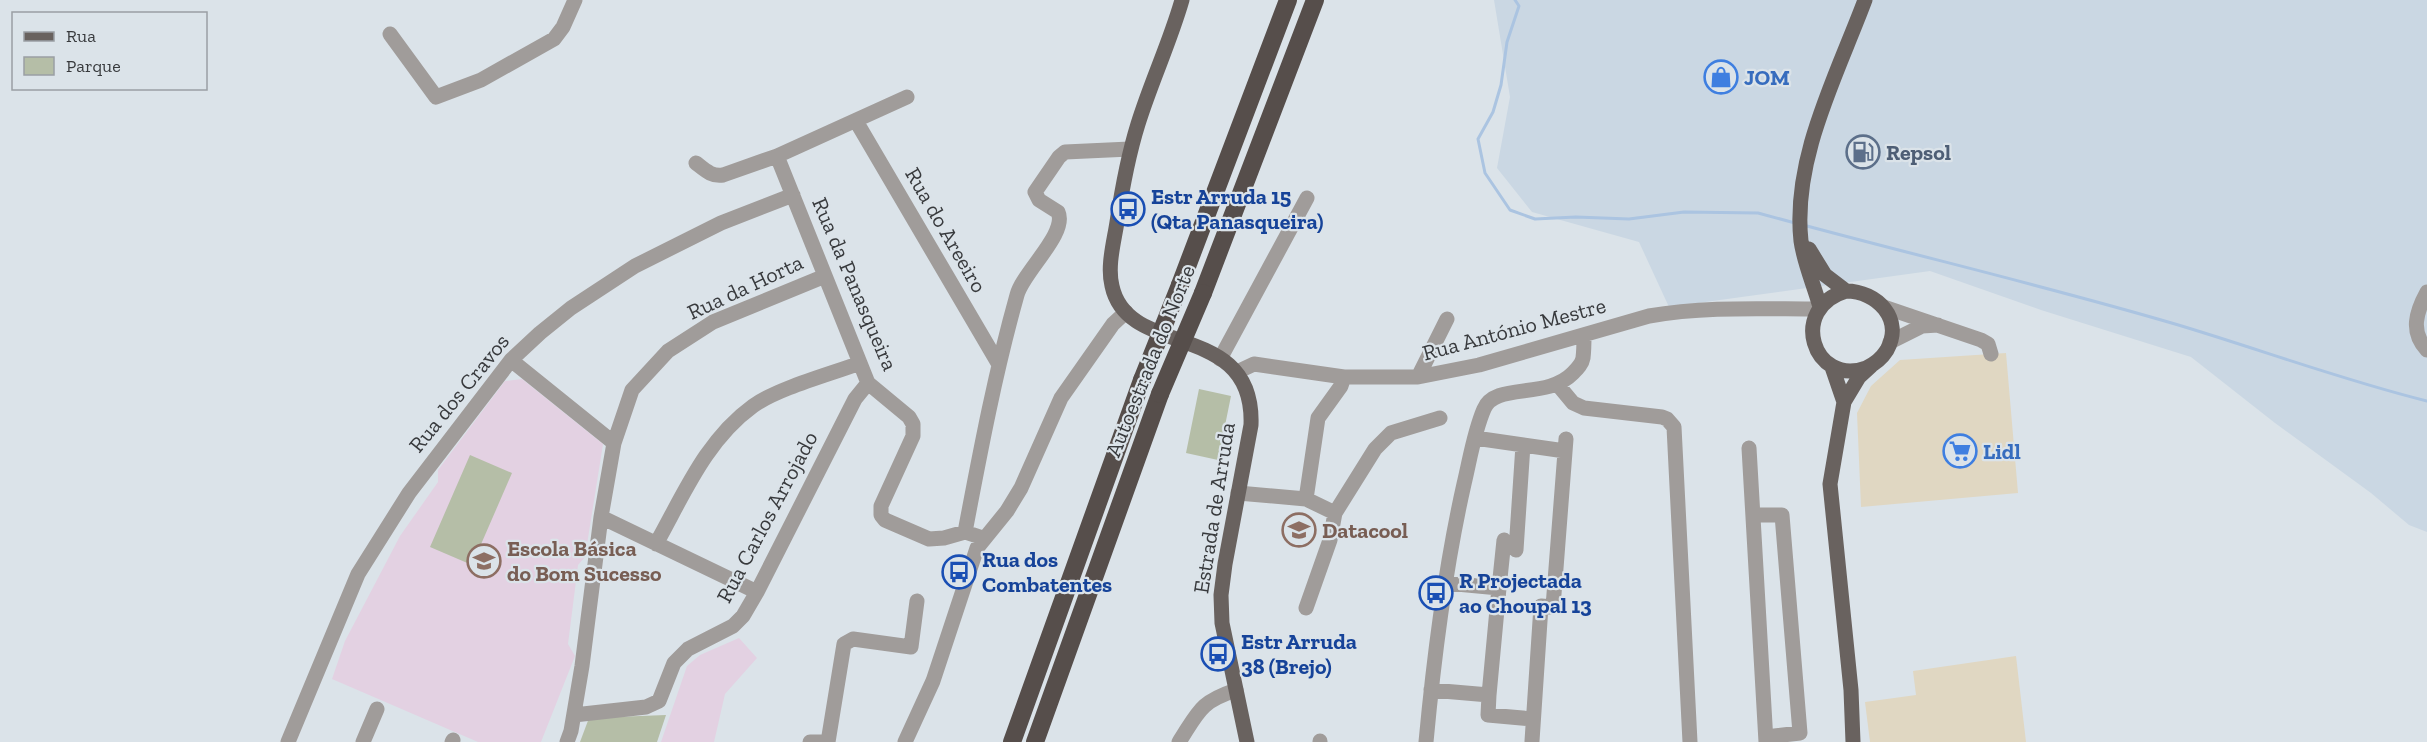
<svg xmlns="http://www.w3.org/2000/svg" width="2427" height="742" viewBox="0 0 2427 742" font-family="'Zilla Slab',serif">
<rect width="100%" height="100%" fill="#dbe3e9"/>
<path fill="#e0d7c2" d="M2006,353L2018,493L1861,507L1857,413L1871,386L1900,360Z
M2016,656L2026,742H1870L1865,702L1916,695L1913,671Z"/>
<path fill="#cad7e3" d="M1494,0H2427V532L2409,525L2371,493L2275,423L2191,357L2041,310L1930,271L1669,307L1639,242L1532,212L1497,168L1510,97Z"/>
<path fill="#e3d1e2" d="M522,379L603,444L585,557L578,565L568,644L575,656L541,742H478L332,679L345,641L400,536L438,482V470L505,381Z
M739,638L757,658L725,694L714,742H661L687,666L700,655Z"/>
<path fill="#b5bea7" d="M1199,389L1231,396L1218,460L1186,453Z
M470,455L512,473L472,565L430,547Z
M666,715L657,742H580L589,718Z"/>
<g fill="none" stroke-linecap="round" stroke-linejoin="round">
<path stroke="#abc4e1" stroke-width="3" d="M1515,0L1519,6L1507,42L1501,85L1493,112L1478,139L1485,173L1510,210L1535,219L1576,217L1629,219L1684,212L1758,213L1795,223
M1807,226C1930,259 2053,288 2175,324C2259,349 2342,380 2427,401"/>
<path stroke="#a09c9a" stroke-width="15" d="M390,34L436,97L481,80L554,39L563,27L575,0
M856,121L998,363
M777,156L868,383L909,417L913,424V436L881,506V515L885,520L929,539L944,538L965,532L983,538
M696,163C705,170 712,177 723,175L777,156L907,97
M2427,292C2416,312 2410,332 2427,350
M1884,307L1981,340L1988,344L1991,354
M1890,342L1922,326L1938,325
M1220,359L1307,198
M511,360L614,443
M1237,372L1254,364L1344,377H1418L1479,365L1649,316C1705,306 1761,309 1818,309
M1418,377L1447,319
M1558,385L1573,403L1584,408L1662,417L1667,419L1674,427L1690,742
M1475,438L1565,451
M1749,448L1766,742
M1238,493L1306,499L1335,513
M1306,499L1318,418L1341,386L1344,377
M1753,515H1782L1800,733L1766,737
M601,517L757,592
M965,532C980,453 995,373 1017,295C1023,272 1068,233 1058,212L1039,200L1035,192L1059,157L1065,152L1130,149
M656,544C684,494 706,440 753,406C778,388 831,374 860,363
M1516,550L1523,445
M1499,588L1504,540
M1306,608L1330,540L1335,513L1375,449L1391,433L1440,418
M1431,690L1489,695L1499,588L1446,583
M1489,695L1488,715L1533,719
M574,715L646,707L659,701L674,663L688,649L733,626L743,616L757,592L855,399L868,383
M1320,741V742
M1532,741L1541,606L1553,607L1566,439
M288,742L358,574L409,493L511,360L540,333L571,308L635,266L721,223L793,195
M363,742L377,709
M452,742L453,740
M567,742L571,731L582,666L601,517L614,443L632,390L668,351L713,322L825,276
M810,742H824
M828,742L844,644L853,639L911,647L917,601
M905,742L933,681L977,548L1007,511L1021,488L1061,398L1113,324L1126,312
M1179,742C1199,711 1200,702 1236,690
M1426,742C1434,656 1445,568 1464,484C1470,459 1474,432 1484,409C1495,382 1547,400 1573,373C1578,368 1582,364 1583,358C1584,350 1584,342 1584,335"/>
<path stroke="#69625f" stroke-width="15" d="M1182,0C1170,42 1151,82 1138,124C1128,156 1122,189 1117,222C1114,242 1107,266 1112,286C1128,360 1255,319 1251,425L1225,564L1221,595L1222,623L1247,742
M1809,249L1825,275L1846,291
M1846,291C1877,291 1904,319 1887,350C1882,358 1875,364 1866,368C1813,387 1788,308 1846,291Z
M1820,307C1814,285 1804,263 1801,241C1792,159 1837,75 1865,0
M1832,367L1844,402
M1853,742L1851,690L1830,484L1844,402L1859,377L1871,366"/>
<path stroke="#564e4b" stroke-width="18" d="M1180,285L1288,0
M1203,293L1315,0
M1012,742L1142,380
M1035,742L1160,394"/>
<path stroke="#564e4b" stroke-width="18" d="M1142,380L1180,285
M1160,394L1203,293"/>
</g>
<defs>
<symbol id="shop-ring" viewBox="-11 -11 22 22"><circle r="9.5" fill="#dbe3e9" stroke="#3f7fe0" stroke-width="1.5"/><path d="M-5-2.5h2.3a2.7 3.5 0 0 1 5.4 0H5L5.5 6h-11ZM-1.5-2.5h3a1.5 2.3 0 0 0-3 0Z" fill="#3f7fe0"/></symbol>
<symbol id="fuel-ring" viewBox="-11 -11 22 22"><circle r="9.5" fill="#dbe3e9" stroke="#5c6f8a" stroke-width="1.5"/><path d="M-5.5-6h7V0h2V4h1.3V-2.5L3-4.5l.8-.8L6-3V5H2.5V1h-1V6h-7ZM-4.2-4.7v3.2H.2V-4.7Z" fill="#5c6f8a"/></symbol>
<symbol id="bus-ring" viewBox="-11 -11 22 22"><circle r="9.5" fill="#dbe3e9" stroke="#1a4fb4" stroke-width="1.5"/><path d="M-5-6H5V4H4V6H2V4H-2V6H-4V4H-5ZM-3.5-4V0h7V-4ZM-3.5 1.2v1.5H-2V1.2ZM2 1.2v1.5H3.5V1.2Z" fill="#1a4fb4"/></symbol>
<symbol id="supermarket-ring" viewBox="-11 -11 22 22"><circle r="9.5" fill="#dbe3e9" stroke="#3f7fe0" stroke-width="1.5"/><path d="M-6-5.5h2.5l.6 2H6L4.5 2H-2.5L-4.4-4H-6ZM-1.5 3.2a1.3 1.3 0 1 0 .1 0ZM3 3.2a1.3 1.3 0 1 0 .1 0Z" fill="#3f7fe0"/></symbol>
<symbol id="school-ring" viewBox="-11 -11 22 22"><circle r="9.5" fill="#dbe3e9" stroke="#8d6e63" stroke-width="1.5"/><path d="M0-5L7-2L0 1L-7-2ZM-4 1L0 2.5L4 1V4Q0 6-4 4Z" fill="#8d6e63"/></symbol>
</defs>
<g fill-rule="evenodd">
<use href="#shop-ring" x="1702" y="58" width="38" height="38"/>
<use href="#fuel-ring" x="1844" y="133" width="38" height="38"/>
<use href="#bus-ring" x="1109" y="190" width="38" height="38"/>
<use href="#supermarket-ring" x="1941" y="432" width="38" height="38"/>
<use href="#school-ring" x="1280" y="511" width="38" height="38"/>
<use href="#school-ring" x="465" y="542" width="38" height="38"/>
<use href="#bus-ring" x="940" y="553" width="38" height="38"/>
<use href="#bus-ring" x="1417" y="574" width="38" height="38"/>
<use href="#bus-ring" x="1199" y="635" width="38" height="38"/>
</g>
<g text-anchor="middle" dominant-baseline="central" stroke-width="4.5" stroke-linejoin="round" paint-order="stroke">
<g font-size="22" font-weight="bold" fill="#366cbe" stroke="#dbe3e9" text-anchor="start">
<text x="1744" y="77">JOM</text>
<text x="1983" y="451">Lidl</text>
</g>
<g font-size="22" font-weight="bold" fill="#4e5e75" stroke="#dbe3e9" text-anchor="start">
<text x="1886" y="152">Repsol</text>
</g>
<g font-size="22" font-weight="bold" fill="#164399" stroke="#dbe3e9" text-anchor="start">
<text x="1151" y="196">Estr Arruda 15<tspan x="1151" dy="25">(Qta Panasqueira)</tspan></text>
<text x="982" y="559">Rua dos<tspan x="982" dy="25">Combatentes</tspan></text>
<text x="1459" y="580">R Projectada<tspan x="1459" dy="25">ao Choupal 13</tspan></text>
<text x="1241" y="641">Estr Arruda<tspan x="1241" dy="25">38 (Brejo)</tspan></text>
</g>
<g font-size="22" fill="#383a3d" stroke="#dbe3e9">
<text transform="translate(946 230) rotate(60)">Rua do Areeiro</text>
<text transform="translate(855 284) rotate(67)">Rua da Panasqueira</text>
<text transform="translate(745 287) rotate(-25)">Rua da Horta</text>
<text transform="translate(1514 329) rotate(-15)">Rua António Mestre</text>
<text transform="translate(1150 361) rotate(-68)">Autoestrada do Norte</text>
<text transform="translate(459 393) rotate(-51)">Rua dos Cravos</text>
<text transform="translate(1214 508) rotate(-81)">Estrada de Arruda</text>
<text transform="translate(767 517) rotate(-62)">Rua Carlos Arrojado</text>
</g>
<g font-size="22" font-weight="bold" fill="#785e54" stroke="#dbe3e9" text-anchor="start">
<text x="1322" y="530">Datacool</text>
<text x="507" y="548">Escola Básica<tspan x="507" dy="25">do Bom Sucesso</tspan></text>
</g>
</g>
<rect x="12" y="12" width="195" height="78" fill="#dbe3e9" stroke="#9a9fa4" stroke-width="1.5"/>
<rect x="24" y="32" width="30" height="9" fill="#69625f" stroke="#9a9fa4" stroke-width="1.5"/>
<text x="66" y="42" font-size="18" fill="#383a3d">Rua</text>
<rect x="24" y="57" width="30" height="18" fill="#b5bea7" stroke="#9a9fa4" stroke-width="1.5"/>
<text x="66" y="72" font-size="18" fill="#383a3d">Parque</text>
</svg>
